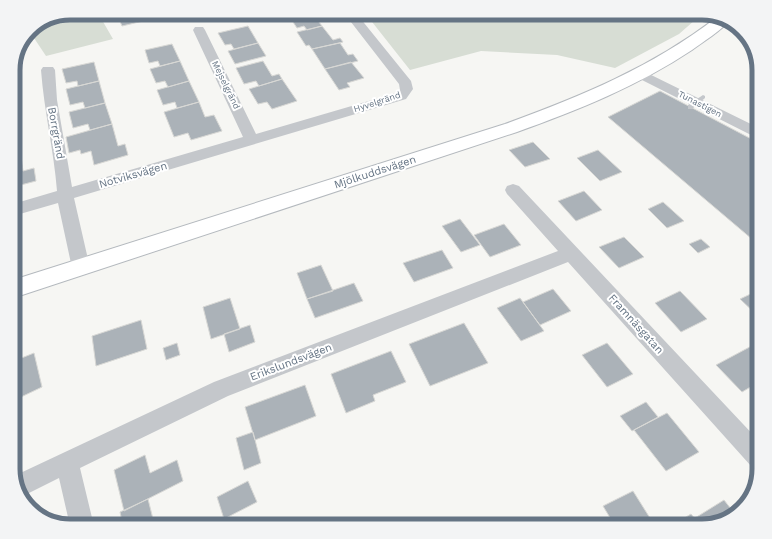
<svg xmlns="http://www.w3.org/2000/svg" width="772" height="539" viewBox="0 0 772 539" font-family="'Work Sans',sans-serif">
<rect width="100%" height="100%" fill="#f6f6f3"/>
<path fill="#d7ddd4" d="M70,13H98L113,39L46,56L30,32L32,27Z
M365,13H703L679,34L615,68L557,55L481,51L410,70Z"/>
<path fill="#abb2b8" stroke="#d8d8d5" d="M132,13H154L156,18L122,26L118,17Z
M287,13H321L323,15L315,17L322,26L307,30L304,26L297,28Z
M248,26L258,43L234,49L231,44L225,45L218,33Z
M322,26L333,40L340,38L343,42L312,49L309,45L306,46L297,32Z
M258,43L266,56L235,64L228,51Z
M340,43L348,55L353,54L358,61L325,69L312,49Z
M172,44L180,61L160,66L158,61L149,63L145,50Z
M180,61L189,81L168,87L165,81L156,83L150,69Z
M263,61L272,76L279,74L282,79L259,86L256,81L244,84L236,68Z
M94,62L99,81L78,86L77,81L66,83L62,69Z
M351,62L364,78L347,83L350,87L339,90L325,69Z
M282,79L297,101L272,109L267,102L258,104L249,89Z
M99,81L105,103L85,108L83,102L70,105L66,89Z
M189,81L199,102L177,108L175,102L163,105L157,90Z
M660,91L759,143V245L608,117Z
M13,102L17,125L13,126Z
M199,102L205,117L214,115L222,131L191,140L188,133L174,137L164,112Z
M105,103L112,124L90,130L88,124L73,128L69,112Z
M112,124L118,146L125,144L128,155L94,165L91,151L81,154L80,150L69,153L66,137Z
M17,125L20,150L13,152V126Z
M533,142L550,159L525,167L509,150Z
M20,150L23,171L34,168L36,181L13,187V152Z
M598,150L622,172L600,181L577,158Z
M584,191L602,210L576,221L558,201Z
M663,202L684,221L667,228L648,209Z
M460,219L480,245L461,252L442,226Z
M504,224L521,245L490,257L474,235Z
M624,237L644,257L619,268L599,247Z
M701,239L710,247L698,253L689,244Z
M442,250L453,268L414,282L403,263Z
M321,265L333,291L307,299L297,273Z
M354,283L363,301L315,318L307,299Z
M553,289L571,311L540,325L523,302Z
M759,290V317L740,299Z
M680,291L707,319L681,332L655,303Z
M230,298L240,329L211,339L203,307Z
M520,298L544,331L521,341L497,308Z
M141,320L147,349L96,366L92,336Z
M464,323L488,363L430,386L409,344Z
M250,325L255,342L229,352L224,334Z
M759,342V382L742,392L716,365Z
M177,343L180,355L166,360L163,348Z
M607,343L633,374L607,387L582,355Z
M391,351L406,382L373,395L375,401L346,413L331,374Z
M34,353L42,387L21,397L14,361Z
M14,361L18,381L13,383V362Z
M305,385L316,416L255,440L245,407Z
M646,402L658,417L632,431L620,416Z
M667,413L699,452L666,471L634,430Z
M253,432L261,463L244,470L236,438Z
M145,455L150,473L177,460L183,481L124,511L114,470Z
M248,481L257,502L224,519L217,497Z
M633,491L655,526H615L603,506Z
M148,499L153,519L139,526H123L120,512Z
M724,500L735,514L727,520L701,526L695,518Z
M691,514L701,526H671Z"/>
<g fill="none" stroke-linecap="round" stroke-linejoin="round">
<defs>
<path id="secondary" d="M716,18L728,22C718,33 704,41 692,50C638,86 578,110 517,132L13,298V280L505,124C582,96 650,68 716,18Z"/>
</defs>
<use href="#secondary" stroke="#b4b9be" stroke-width="2"/>
<path fill="#c4c7cb" fill-rule="evenodd" d="M703,95L705,96V98L692,109H688V105Z"/>
<path fill="#c4c7cb" fill-rule="evenodd" d="M180,13H192L195,17L193,19H185Z
M344,13H356L411,81L413,89L406,99L74,198L90,268L87,273L81,275L75,273L72,268L58,203L13,216V204L57,191C54,151 44,111 41,70L43,67H53L55,70L57,100L72,187L243,137L193,30L195,27H203L205,30L256,134L396,93L400,90L399,84Z
M641,70L759,128V139L636,77L634,74L636,71Z
M513,184L519,186L759,441V469L751,466L568,262L228,396L80,468L94,526H70L59,478L21,497L14,476L214,382L558,251L507,194L505,190L507,186Z"/>
<use href="#secondary" fill="#fff" fill-rule="evenodd"/>
</g>
<g text-anchor="middle" dominant-baseline="central" stroke-width="4" stroke-linejoin="round" paint-order="stroke">
<g font-size="9" fill="#657484" stroke="#fff">
<text transform="translate(226 85) rotate(64)">Mejselgränd</text>
<text transform="translate(377 102) rotate(-18)">Hyvelgränd</text>
<text transform="translate(700 104) rotate(27)">Tunastigen</text>
</g>
<g font-size="11" fill="#657484" stroke="#fff">
<text transform="translate(56 133) rotate(80)">Borrgränd</text>
<text transform="translate(375 172) rotate(-18)">Mjölkuddsvägen</text>
<text transform="translate(133 175) rotate(-16)">Notviksvägen</text>
<text transform="translate(636 324) rotate(48)">Framnäsgatan</text>
<text transform="translate(291 362) rotate(-21)">Erikslundsvägen</text>
</g>
</g>
<path d="M0 0H772V539H0ZM70 20H702A50 50 0 0 1 752 70V469A50 50 0 0 1 702 519H70A50 50 0 0 1 20 469V70A50 50 0 0 1 70 20Z" fill="#f3f4f5" fill-rule="evenodd"/>
<path fill="none" stroke="#657484" stroke-width="5" d="M70 20H702A50 50 0 0 1 752 70V469A50 50 0 0 1 702 519H70A50 50 0 0 1 20 469V70A50 50 0 0 1 70 20Z"/>
</svg>
